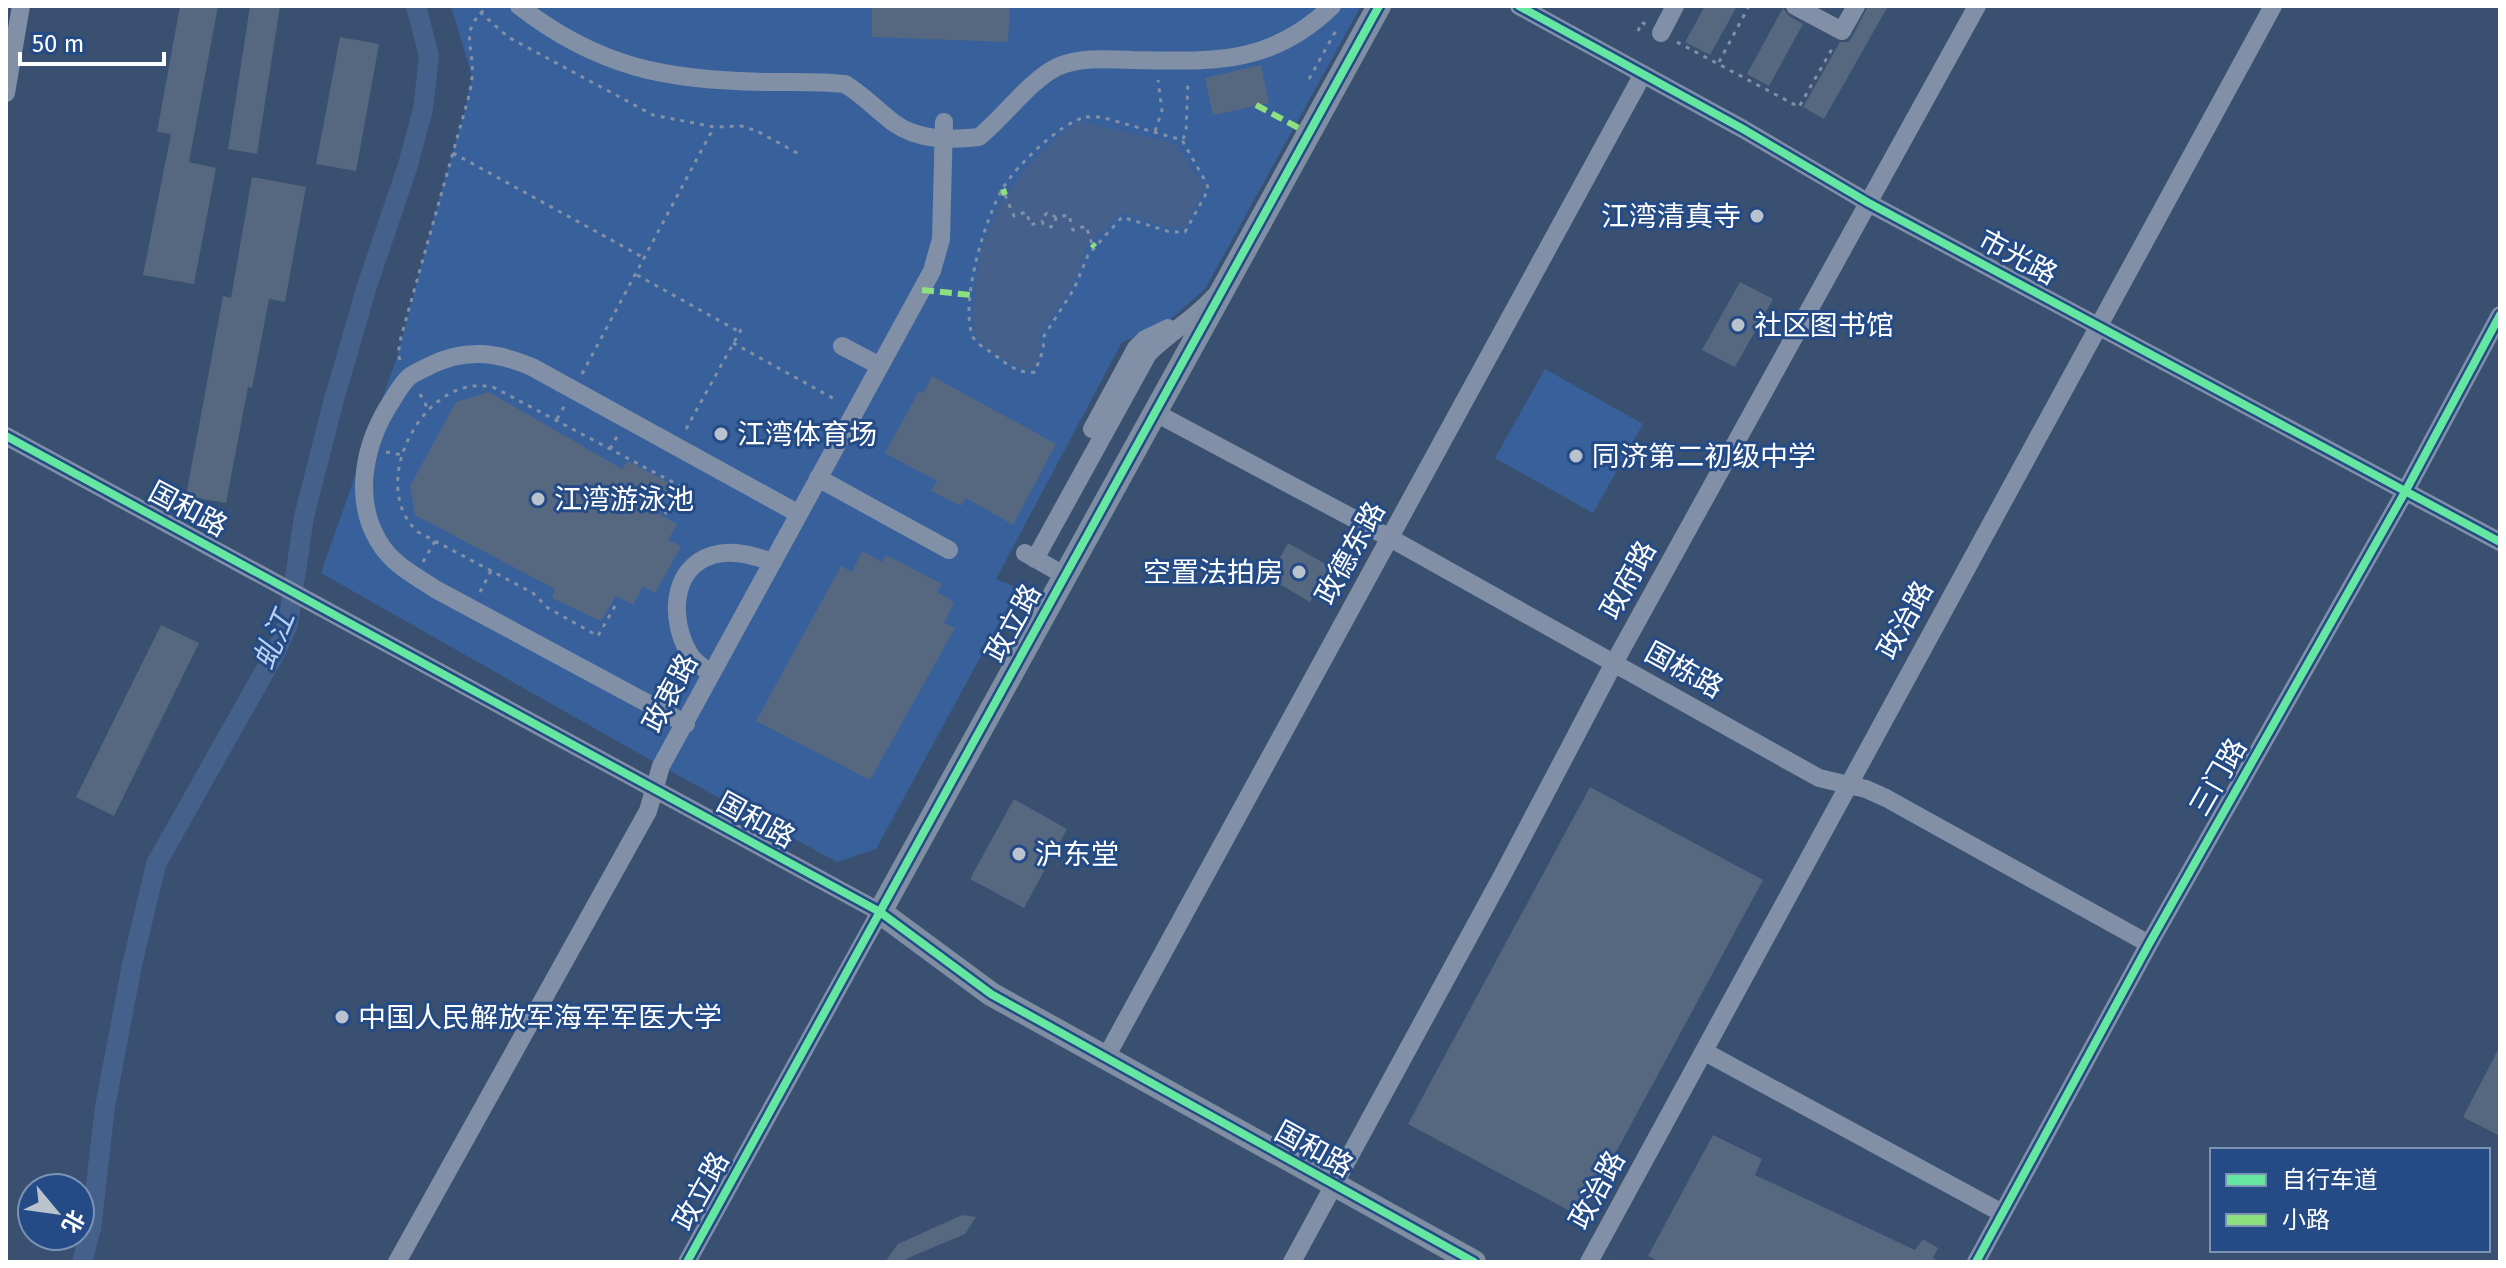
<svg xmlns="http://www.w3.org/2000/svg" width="2506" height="1268" viewBox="0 0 2506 1268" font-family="'Fira Sans','Noto Sans SC',sans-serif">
<rect width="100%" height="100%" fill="#3a5070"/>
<path fill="#38619c" d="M451,6H1361L1205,289L1165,324L1122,342L996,579L1018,588L876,849L837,862L661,766L321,573L398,354L434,217L465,110L472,76Z
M1545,369L1643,424L1593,513L1495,458Z"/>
<path fill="#45608a" d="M1079,121L1175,144L1205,188L1186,227C1162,233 1143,214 1119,213L1109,226L1088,243L1072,286L1040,335L1039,355L1035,367L1027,370C1009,364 985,350 974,333C975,303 974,269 984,241C1003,192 1036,150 1079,121Z"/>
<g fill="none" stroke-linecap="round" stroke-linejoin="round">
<path stroke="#45608a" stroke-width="20" d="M82,1262L91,1228L105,1107L132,965L156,864L275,653L288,624L304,517L333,403L367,286L408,165L423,109L429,56L416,6"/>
</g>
<path fill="#566780" d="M180,6H218L189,162L216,168L194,284L143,275L171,134L157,132Z
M250,6H280L257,154L228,149Z
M872,6H1010L1008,42L872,37Z
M1705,6H1737L1710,55L1685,42Z
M1868,6H1888L1824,119L1803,107L1840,42H1848L1852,37Z
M1783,8L1789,16L1803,24L1769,86L1747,74Z
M340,37L379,44L356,171L316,164Z
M1261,65L1269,103L1213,115L1205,78Z
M252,177L306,187L285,302L269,299L252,388L248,387L226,503L186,496L223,296L231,298Z
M1740,282L1773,299L1735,367L1702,350Z
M932,376L1056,444L1013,525L966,498L961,506L931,491L937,481L885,453L919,391L923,393Z
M489,392L622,469L628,461L671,484L657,513L677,524L668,540L681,546L655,593L643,586L633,605L616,596L601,621L552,598L555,589L415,515L410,486L456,402Z
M1288,543L1329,566L1310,602L1269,578Z
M862,551L882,562L886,555L942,584L937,592L954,602L944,623L955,628L870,780L756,721L841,566L852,572Z
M161,625L199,643L114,816L76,797Z
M1590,787L1763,880L1581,1217L1408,1124Z
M1014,799L1067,829L1024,908L970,879Z
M2500,1046V1136L2463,1117Z
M1713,1135L1762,1159L1755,1175L1915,1250L1923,1239L1938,1248L1933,1258L1941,1262H1660L1648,1256Z
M962,1215L976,1217L965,1234L908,1258L905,1262H885L898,1244Z"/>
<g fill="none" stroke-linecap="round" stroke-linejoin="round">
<path stroke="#8190a6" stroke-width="3" stroke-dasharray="4 6" stroke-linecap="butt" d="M480,12L508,37L653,115L714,127L741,126L757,131L799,154
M1638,31L1642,22L1646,25
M1677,42L1799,107L1832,49
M1719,62L1749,6
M1309,79L1338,27
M1086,117H1101L1182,140L1207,184L1208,190L1185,232H1170L1122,217L1088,255L1074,289L1044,336L1043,350L1035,372C1019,374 1008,365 996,356C989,350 977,345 973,337C959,304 985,218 1003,188C1016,166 1061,122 1086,117Z
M1155,131L1162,111L1158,80
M1183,139L1186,132L1188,80
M453,153L646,259
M1005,195L1014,216L1026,212L1031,225L1042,221
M1056,217L1055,224L1051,227L1043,224L1042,218L1047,213L1056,217L1069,215L1073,230L1086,226L1092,244
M637,275L738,331
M733,343L838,401
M400,360L398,354L401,337L465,110C468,100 471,88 472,78C475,45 457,33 488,6
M582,374L714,127
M420,394L428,409
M557,419L565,405
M686,429L744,324
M610,449L618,435
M386,452L402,455
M423,562L435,541
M480,592L491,571
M615,606L598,636L548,608L533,593L418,532C364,484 427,368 495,388L680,486L665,514"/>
<path stroke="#8190a6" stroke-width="18" d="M519,6C599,68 666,80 765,82C792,82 818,81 845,84C863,95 877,110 894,123C919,141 950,140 979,137C1004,117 1029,81 1057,67C1079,57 1108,59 1131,60C1211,61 1269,67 1332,6
M1519,6L1743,129L1867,202L2500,542
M1795,6L1842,31L1856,6
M1661,33L1675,6
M6,93L21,6
M842,346L880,366
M1154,412L1390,538L1819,778L1866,789L1886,798L2149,944
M1092,429L1136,348L1145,339L1168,328
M6,436L880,912L687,1262
M818,478L949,550
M1025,553L1064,575
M1035,559L1148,354C1168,333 1195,319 1214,297
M711,674C704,668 694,662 689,653C670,621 670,568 713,555C733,549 754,556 773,562
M686,724L435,589C414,575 392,564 379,542C352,498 365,442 391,402C396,394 402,383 409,377C415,372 424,369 431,365C466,348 497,352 532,367L799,514
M1705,1052L2002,1213
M1105,1059L1643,74
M397,1262L648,811L661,766L932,271L941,239L944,122
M1292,1262L1502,876L1614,663L1977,6
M1589,1262L2273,6
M1976,1262L2149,944L2405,492L2500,315"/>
<path stroke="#808ea3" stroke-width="24" d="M1379,6L880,912L991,994L1474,1262"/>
<path stroke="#8de07e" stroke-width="6" stroke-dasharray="12 6" stroke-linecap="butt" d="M1256,105L1308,133
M1003,189L1005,195
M1092,244L1095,247
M922,290L971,295"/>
<defs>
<path id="cycleway" d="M1519,6L1743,129L1867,202L2500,542
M6,436L880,912L991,994L1474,1262
M687,1262L1379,6
M1976,1262L2149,944L2405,492L2500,315"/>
</defs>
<use href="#cycleway" stroke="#244b86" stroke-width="13"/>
<use href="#cycleway" stroke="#66e7a1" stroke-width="8"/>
</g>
<g fill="#bac2cd" stroke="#244b86" stroke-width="3">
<circle cx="1757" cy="216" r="8"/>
<circle cx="1738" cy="325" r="8"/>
<circle cx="721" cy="434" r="8"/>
<circle cx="1576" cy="456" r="8"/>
<circle cx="538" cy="499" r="8"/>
<circle cx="1299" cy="572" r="8"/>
<circle cx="1019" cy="854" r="8"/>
<circle cx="342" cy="1017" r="8"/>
</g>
<g text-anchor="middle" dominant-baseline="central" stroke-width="6" stroke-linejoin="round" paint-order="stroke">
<g font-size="28" fill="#fff" stroke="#244b86" text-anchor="start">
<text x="1741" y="216" text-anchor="end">江湾清真寺</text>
<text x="1754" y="325">社区图书馆</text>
<text x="737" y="434">江湾体育场</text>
<text x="1592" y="456">同济第二初级中学</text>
<text x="554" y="499">江湾游泳池</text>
<text x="1283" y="572" text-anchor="end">空置法拍房</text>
<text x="1035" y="854">沪东堂</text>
<text x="358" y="1017">中国人民解放军海军军医大学</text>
</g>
<g font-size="28" fill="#fff" stroke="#244b86">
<text transform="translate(2018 257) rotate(28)">市光路</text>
<text transform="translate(188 509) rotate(28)">国和路</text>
<text transform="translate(1350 553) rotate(-61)">政德东路</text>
<text transform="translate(1628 580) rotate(-61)">政府路</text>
<text transform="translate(1905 620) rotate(-61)">政治路</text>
<text transform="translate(1013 623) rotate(-61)">政立路</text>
<text transform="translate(1684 670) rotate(29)">国栋路</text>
<text transform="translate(670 693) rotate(-62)">政衷路</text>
<text transform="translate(2218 777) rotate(-60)">三门路</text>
<text transform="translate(756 820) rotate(29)">国和路</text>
<text transform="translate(1314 1149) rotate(29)">国和路</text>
<text transform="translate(1597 1190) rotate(-61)">政治路</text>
<text transform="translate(701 1191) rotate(-61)">政立路</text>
</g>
<g font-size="30" font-style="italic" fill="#b9d0f0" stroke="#244b86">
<text transform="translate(274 640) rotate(-67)">虬江</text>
</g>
</g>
<rect width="2506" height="1268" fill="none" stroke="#ffffff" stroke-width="16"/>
<rect x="2210" y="1148" width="280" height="104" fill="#244b86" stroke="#7c93b6" stroke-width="2"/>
<rect x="2226" y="1174" width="40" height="12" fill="#66e7a1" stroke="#7c93b6" stroke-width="2"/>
<text x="2282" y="1188" font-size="24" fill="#ffffff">自行车道</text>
<rect x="2226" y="1214" width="40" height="12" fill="#8de07e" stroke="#7c93b6" stroke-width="2"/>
<text x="2282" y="1228" font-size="24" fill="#ffffff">小路</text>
<g transform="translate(56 1212) rotate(119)"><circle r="38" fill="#244b86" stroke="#7c93b6" stroke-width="2"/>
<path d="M0-6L14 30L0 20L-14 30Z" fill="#bac2cd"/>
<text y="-12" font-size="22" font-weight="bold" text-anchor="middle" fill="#ffffff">北</text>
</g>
<path d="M20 52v12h144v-12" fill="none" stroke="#ffffff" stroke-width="4"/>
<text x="32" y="52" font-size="24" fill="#ffffff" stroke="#244b86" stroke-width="6" paint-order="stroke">50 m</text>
</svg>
